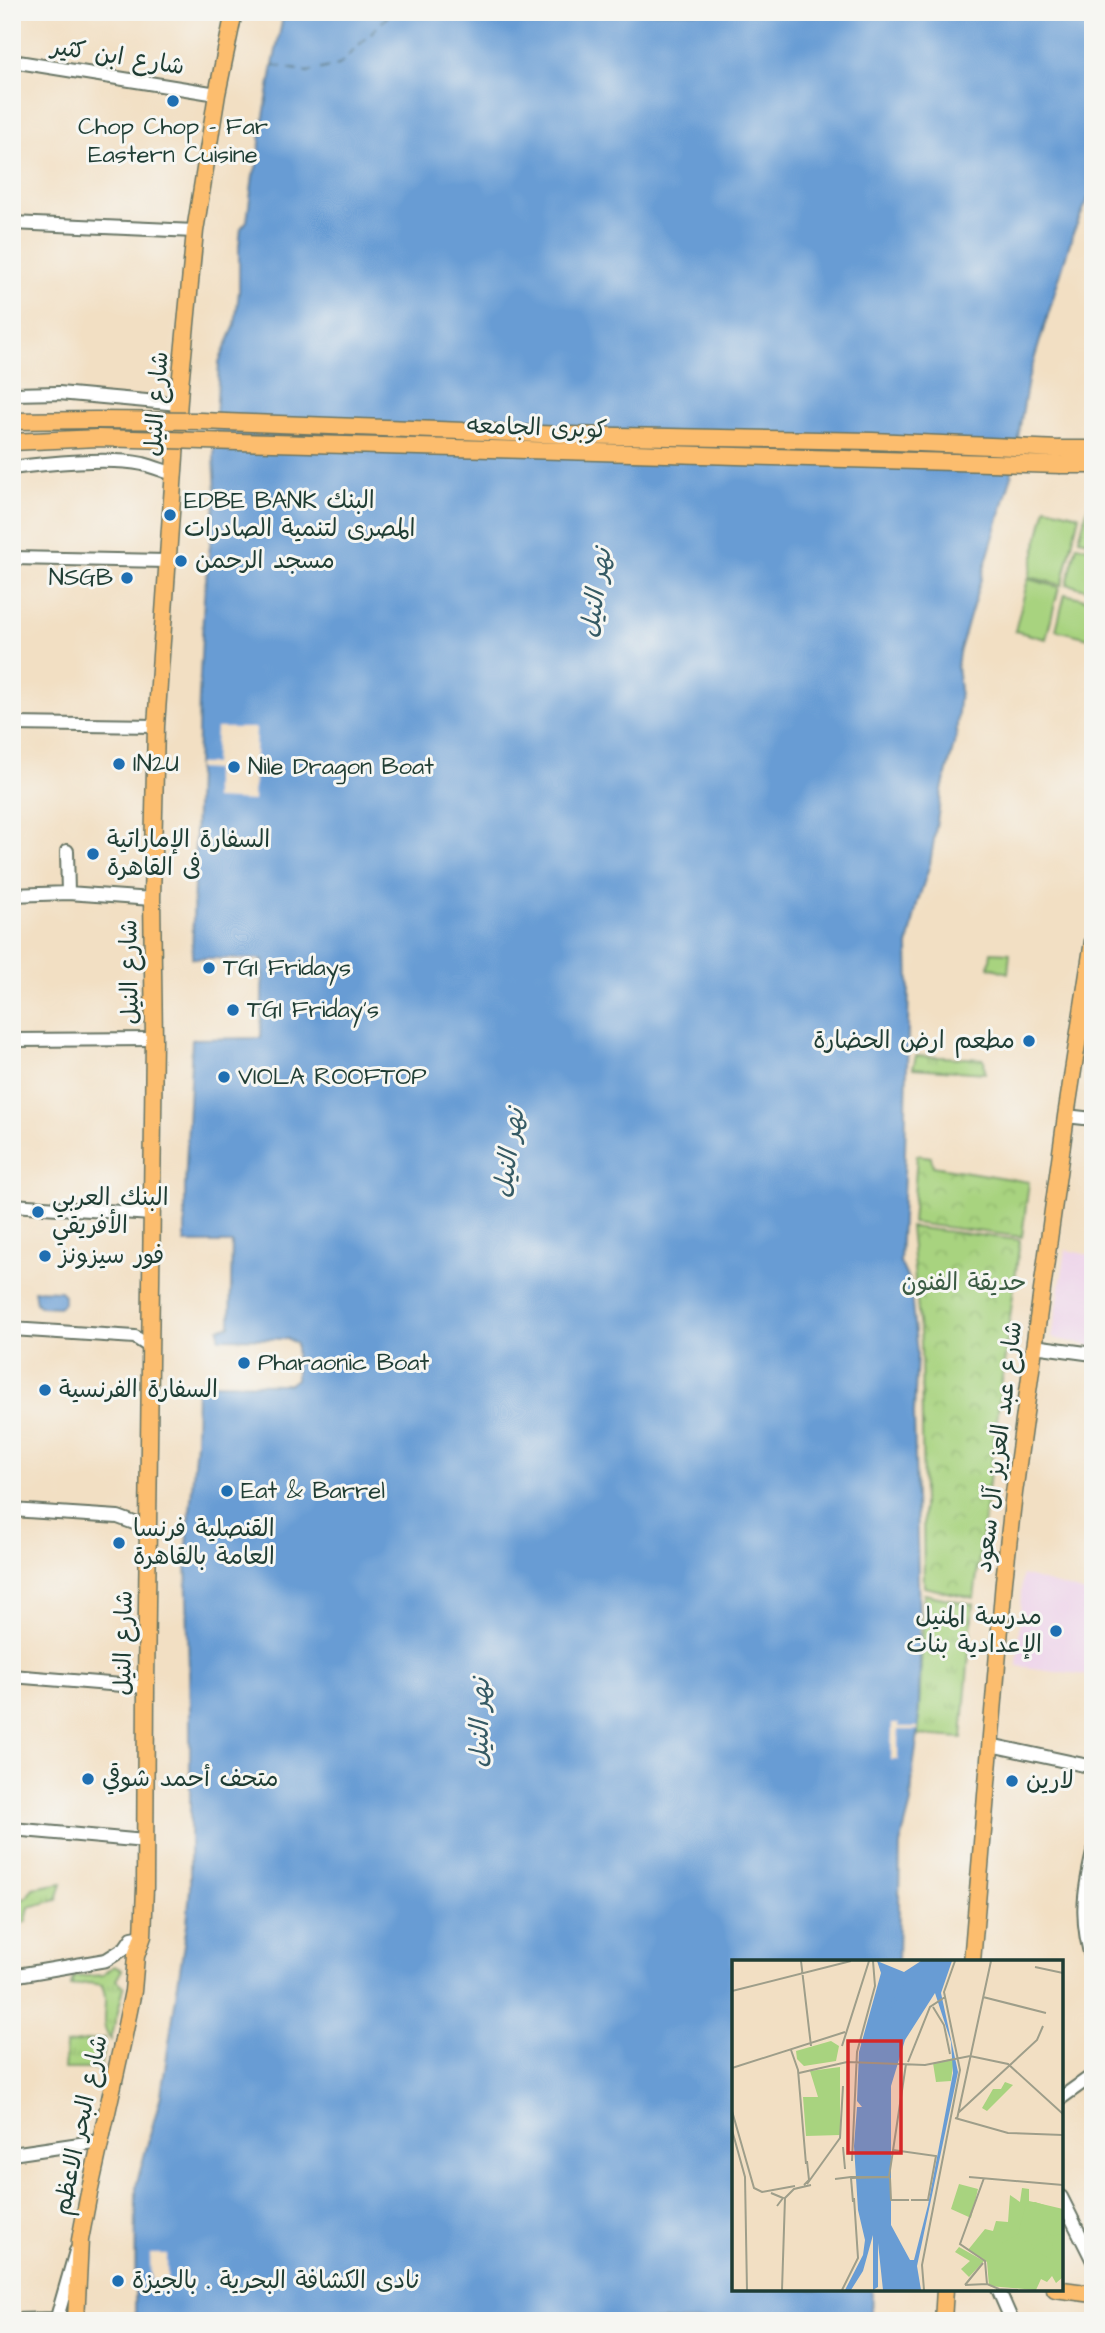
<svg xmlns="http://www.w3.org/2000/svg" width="1105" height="2333" viewBox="0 0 1105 2333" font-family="'Architects Daughter','Playpen Sans Arabic',sans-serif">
<defs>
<pattern id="grass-tufts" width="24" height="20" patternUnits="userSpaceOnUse" patternTransform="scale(1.75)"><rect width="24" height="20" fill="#a8d37f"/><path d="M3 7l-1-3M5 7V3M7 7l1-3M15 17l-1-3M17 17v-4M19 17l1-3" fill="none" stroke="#90b66e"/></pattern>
<pattern id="park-crowns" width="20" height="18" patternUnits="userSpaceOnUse" patternTransform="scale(1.75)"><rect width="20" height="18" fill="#a8d37f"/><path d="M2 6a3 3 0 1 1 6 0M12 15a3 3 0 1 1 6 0" fill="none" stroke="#90b66e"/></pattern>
</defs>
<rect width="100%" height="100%" fill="#f6f6f2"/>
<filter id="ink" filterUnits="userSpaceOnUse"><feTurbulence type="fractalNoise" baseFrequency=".0143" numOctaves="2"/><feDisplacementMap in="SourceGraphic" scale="14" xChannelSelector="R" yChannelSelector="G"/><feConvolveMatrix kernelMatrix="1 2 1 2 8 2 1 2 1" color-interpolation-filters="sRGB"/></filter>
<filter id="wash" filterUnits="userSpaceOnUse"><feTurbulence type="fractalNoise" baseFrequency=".00686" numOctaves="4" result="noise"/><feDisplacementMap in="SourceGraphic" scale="28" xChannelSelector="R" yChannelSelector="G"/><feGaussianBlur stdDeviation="1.57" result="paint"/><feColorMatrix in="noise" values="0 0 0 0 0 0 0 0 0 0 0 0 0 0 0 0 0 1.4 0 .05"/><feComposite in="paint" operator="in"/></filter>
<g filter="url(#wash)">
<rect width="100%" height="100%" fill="#f2dfc3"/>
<path fill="#edd1e9" d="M1066,1250L1093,1256V1346L1052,1338Z
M1022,1575L1093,1595V1676L1017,1666Z"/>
<path fill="url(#grass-tufts)" stroke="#64885a" stroke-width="2" d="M991,952L1010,953L1008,973L989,967Z
M916,1056L984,1059L985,1073L913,1068Z
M924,1594L973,1604L962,1738L918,1735Z
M62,1883L57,1900L29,1907L26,1922L12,1925V1904L27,1897L33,1888Z
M114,1966L122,1970L116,1980L124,1987L111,2040C96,2020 111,2006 102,1985L87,1983L71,1986L73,1977L103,1975Z
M105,2038L100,2069H64L66,2044Z"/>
<path fill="url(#park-crowns)" stroke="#64885a" stroke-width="2" d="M917,1155L931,1157L933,1166L1029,1182L1022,1237L912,1223Z
M910,1227L1020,1240L974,1598L924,1587L921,1343Z"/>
<path fill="#a8d37f" stroke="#64885a" stroke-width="2" d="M1089,503H1093V542L1079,539Z
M1046,507L1079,515L1062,585L1029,577Z
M1077,545L1093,549V591L1067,584Z
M1028,579L1059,587L1046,639L1015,631Z
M1065,594L1093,601V639L1056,630Z"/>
<path fill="#689cd4" stroke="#446c84" stroke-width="2" d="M284,12H1093V188L1073,233L1028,380L1011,478L959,653L957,667L960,689L956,737L942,790L930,864L917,904L908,946L909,987L905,1153L900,1262L910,1284L917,1353L914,1414L920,1661L918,1735L913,1768L911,1803L900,1845L898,1962H734V2289H872L871,2321H135L136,2186L161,2095L187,1924L190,1889V1710L186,1558L196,1441L197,1383L289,1384L296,1379V1344L288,1339L219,1338V1328L230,1326L232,1243H185V1188L192,1039L261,1038L263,960L192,958L199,695L204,597L216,495L214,456L219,362L235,325L239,291V246L241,228L247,221L253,176L258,162L261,133L273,65Z
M34,1290L60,1291L64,1295V1303L59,1307L39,1306L36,1303Z"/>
<path fill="#f2dfc3" d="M216,728H256L253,801L214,799V770L197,769L198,764H214Z
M206,959L261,960L259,1037L205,1036L258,1035L259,963L206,962Z
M892,1724H899V1727H918V1730H898V1760H891Z
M150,2254H167V2290H151Z"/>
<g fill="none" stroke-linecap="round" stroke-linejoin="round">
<path stroke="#355a64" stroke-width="2" stroke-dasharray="9 7" stroke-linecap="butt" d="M273,65L308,72L339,65L392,12"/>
</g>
</g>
<g filter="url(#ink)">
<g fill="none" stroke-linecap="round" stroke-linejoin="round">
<defs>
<path id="minor" d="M12,61L217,94
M12,223L195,231
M12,394L59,393L179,404
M12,468C47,463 109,457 143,464C154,467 164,471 174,474
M12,558L167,561
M12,724L156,726
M67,851L68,893
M12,895L68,893L152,899
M12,1040L154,1039
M1066,1116L1093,1119
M12,1205L152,1214
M12,1329L135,1337L150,1347
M1034,1346L1093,1354
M12,1510L118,1517L148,1528
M12,1676L146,1687
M990,1745L1093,1767
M12,1829L145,1841
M1093,1853C1083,1894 1080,1922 1093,1963
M12,1976L106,1960L125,1948L132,1938L143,1936
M1061,2098L1093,2075
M12,2154L100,2141
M1061,2197L1093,2261
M998,2289L1012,2321
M12,2320L56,2319
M56,2321L76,2251"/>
<path id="major" d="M1060,449H1093
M1061,465H1093
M972,1962L1004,1581L1014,1493L1066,1116L1093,941
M1055,2289L1093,2294
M76,2321L80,2240L88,2198L123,2040L133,1991L136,1956L143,1936L145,1888L146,1687L154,1039L152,899L156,726L180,386L195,231L217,94L234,12
M943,2321L945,2289"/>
</defs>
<use href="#minor" stroke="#697666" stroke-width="16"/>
<use href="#major" stroke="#697666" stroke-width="19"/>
<use href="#minor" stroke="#fff" stroke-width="12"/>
<use href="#major" stroke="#fcbd6e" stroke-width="16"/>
<defs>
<path id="major-bridge" d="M12,421L96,420L201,421L567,435L872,441L1060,449
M12,442L98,438L1061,465"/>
</defs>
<use href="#major-bridge" stroke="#697666" stroke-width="19" stroke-linecap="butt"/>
<use href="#major-bridge" stroke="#fcbd6e" stroke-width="16"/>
</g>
</g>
<g fill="#1f6fb2" stroke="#f6f6f2" stroke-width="2.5">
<circle cx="173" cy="101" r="7"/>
<circle cx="170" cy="515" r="7"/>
<circle cx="181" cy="561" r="7"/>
<circle cx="127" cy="578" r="7"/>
<circle cx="119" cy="764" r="7"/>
<circle cx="234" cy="767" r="7"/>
<circle cx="93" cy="854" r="7"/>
<circle cx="209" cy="968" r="7"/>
<circle cx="233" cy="1010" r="7"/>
<circle cx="1029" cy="1041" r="7"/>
<circle cx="224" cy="1077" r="7"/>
<circle cx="38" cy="1212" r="7"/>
<circle cx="45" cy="1256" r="7"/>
<circle cx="244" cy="1363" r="7"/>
<circle cx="45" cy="1390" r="7"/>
<circle cx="227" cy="1491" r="7"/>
<circle cx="119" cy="1543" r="7"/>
<circle cx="1056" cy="1631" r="7"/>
<circle cx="88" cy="1779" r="7"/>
<circle cx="1012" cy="1781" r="7"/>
<circle cx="118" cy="2281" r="7"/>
</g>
<g text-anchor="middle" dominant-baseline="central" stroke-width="6" stroke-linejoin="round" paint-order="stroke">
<g font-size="24" fill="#1f3d34" stroke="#f6f6f2">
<text transform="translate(118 57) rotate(9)">شارع ابن كثير</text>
<text transform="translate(157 404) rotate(-86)">شارع النيل</text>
<text transform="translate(537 428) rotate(2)">كوبرى الجامعه</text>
<text transform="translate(130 972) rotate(-91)">شارع النيل</text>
<text transform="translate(999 1447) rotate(-83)">شارع عبد العزيز آل سعود</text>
<text transform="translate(124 1643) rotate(-89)">شارع النيل</text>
<text transform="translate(81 2125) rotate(-78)">شارع البحر الاعظم</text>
</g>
<g font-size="24" fill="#1f3d34" stroke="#f6f6f2" text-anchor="start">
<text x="173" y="127" text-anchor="middle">Chop Chop - Far<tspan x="173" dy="28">Eastern Cuisine</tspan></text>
<text x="184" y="501">EDBE BANK البنك<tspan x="184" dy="28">المصرى لتنمية الصادرات</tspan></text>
<text x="195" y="561">مسجد الرحمن</text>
<text x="113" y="578" text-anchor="end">NSGB</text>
<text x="133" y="764">IN2U</text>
<text x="248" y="767">Nile Dragon Boat</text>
<text x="107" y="840">السفارة الإماراتية<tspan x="107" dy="28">فى القاهرة</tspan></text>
<text x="223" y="968">TGI Fridays</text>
<text x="247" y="1010">TGI Friday's</text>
<text x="1015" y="1041" text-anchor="end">مطعم ارض الحضارة</text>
<text x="238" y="1077">VIOLA ROOFTOP</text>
<text x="52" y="1198">البنك العربي<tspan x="52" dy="28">الأفريقي</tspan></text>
<text x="59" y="1256">فور سيزونز</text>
<text x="258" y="1363">Pharaonic Boat</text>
<text x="59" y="1390">السفارة الفرنسية</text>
<text x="241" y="1491">Eat &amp; Barrel</text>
<text x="133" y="1529">القنصلية فرنسا<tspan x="133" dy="28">العامة بالقاهرة</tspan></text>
<text x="1042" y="1617" text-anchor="end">مدرسة المنيل<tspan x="1042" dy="28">الإعدادية بنات</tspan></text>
<text x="102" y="1779">متحف أحمد شوقي</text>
<text x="1026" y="1781">لارين</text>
<text x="132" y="2281">نادى الكشافة البحرية . بالجيزة</text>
</g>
<g font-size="24" fill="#3a5b43" stroke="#f6f6f2">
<text x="964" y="1283">حديقة الفنون</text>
</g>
<g font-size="26" font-style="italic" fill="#355a64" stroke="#f6f6f2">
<text transform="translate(596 593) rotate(-81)">نهر النيل</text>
<text transform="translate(509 1153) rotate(-81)">نهر النيل</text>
<text transform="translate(480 1723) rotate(-89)">نهر النيل</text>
</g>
</g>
<g transform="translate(732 1960)">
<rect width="331" height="331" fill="#f2dfc3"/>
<path d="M273,122L281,125L255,151L250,148L261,129H269ZM227,224L246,229L239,258L219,249ZM227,287L252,301L237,317L229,309L238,301L223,292Z" fill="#a8d37f"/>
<path d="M222,98L219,121L204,122L201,103ZM108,107V175L74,176L71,137H86L78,111ZM290,228L297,229V241L331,249V317L324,323L320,316L315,322L309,319L304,330L257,326L255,302L236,290L253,269L261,271L264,261L276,262L278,235L288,242Z" fill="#a8d37f"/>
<path d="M99,81L107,86L104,101L72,106L65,99L64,91ZM303,242L331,251V274L319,276L315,270L314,277L294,282L286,277L279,282L269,284L286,274L294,244ZM311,280L321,283L318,299L300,289L299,284L305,285L301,286L302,289Z" fill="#a8d37f"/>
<path d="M145,1L172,12L189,1H220L209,33L226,112L185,306L189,330H151L146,283V327L141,330V275L131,311L119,330H113L131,295L133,280L126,250L122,186L125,147H130L125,141L127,92L149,13ZM203,33L219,82L221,113L196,245L182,300H178L159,265V126L173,80Z" fill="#689cd4" fill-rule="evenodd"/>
<path fill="none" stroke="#689cd4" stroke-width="3.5" d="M130,84L192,1"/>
<path fill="none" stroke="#9e9e8a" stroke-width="2" d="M69,1L79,86M303,7L331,13M0,31L119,1M251,37L314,53M201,47L212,65L218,94M110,86L137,1M59,90L66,110L74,204M176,102L198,47L213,37M0,108L113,72M67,113L115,102L193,105L238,96L276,104L331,154M0,151L22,228L30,232L63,226M226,153L305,80L311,66M223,158L276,173L331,175M225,159L259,1M0,170L13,217L15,330M111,187L113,209M161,190L204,196L196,240H179M120,201L125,92L143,26L141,1M157,217L174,104M237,217L331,225M158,218L159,240H177M252,218L228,284L253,301L255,324L267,329M103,219L119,217H158L119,218L121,242M75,224L108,178L111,126M72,225L77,220L75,201M39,233L51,238L45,246M233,325L251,303M233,325L255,324M264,329L286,330M50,330L53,238L62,229L79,225M110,330L126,298L122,238M192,330L190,305L228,110L212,32L223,1"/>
<path fill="#d62828" fill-opacity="0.15" stroke="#d62828" stroke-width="3.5" d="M116,81H169V193H116Z"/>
<rect width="331" height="331" fill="none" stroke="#1f3d34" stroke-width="3.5"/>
</g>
<rect width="1105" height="2333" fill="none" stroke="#f6f6f2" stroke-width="42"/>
</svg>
